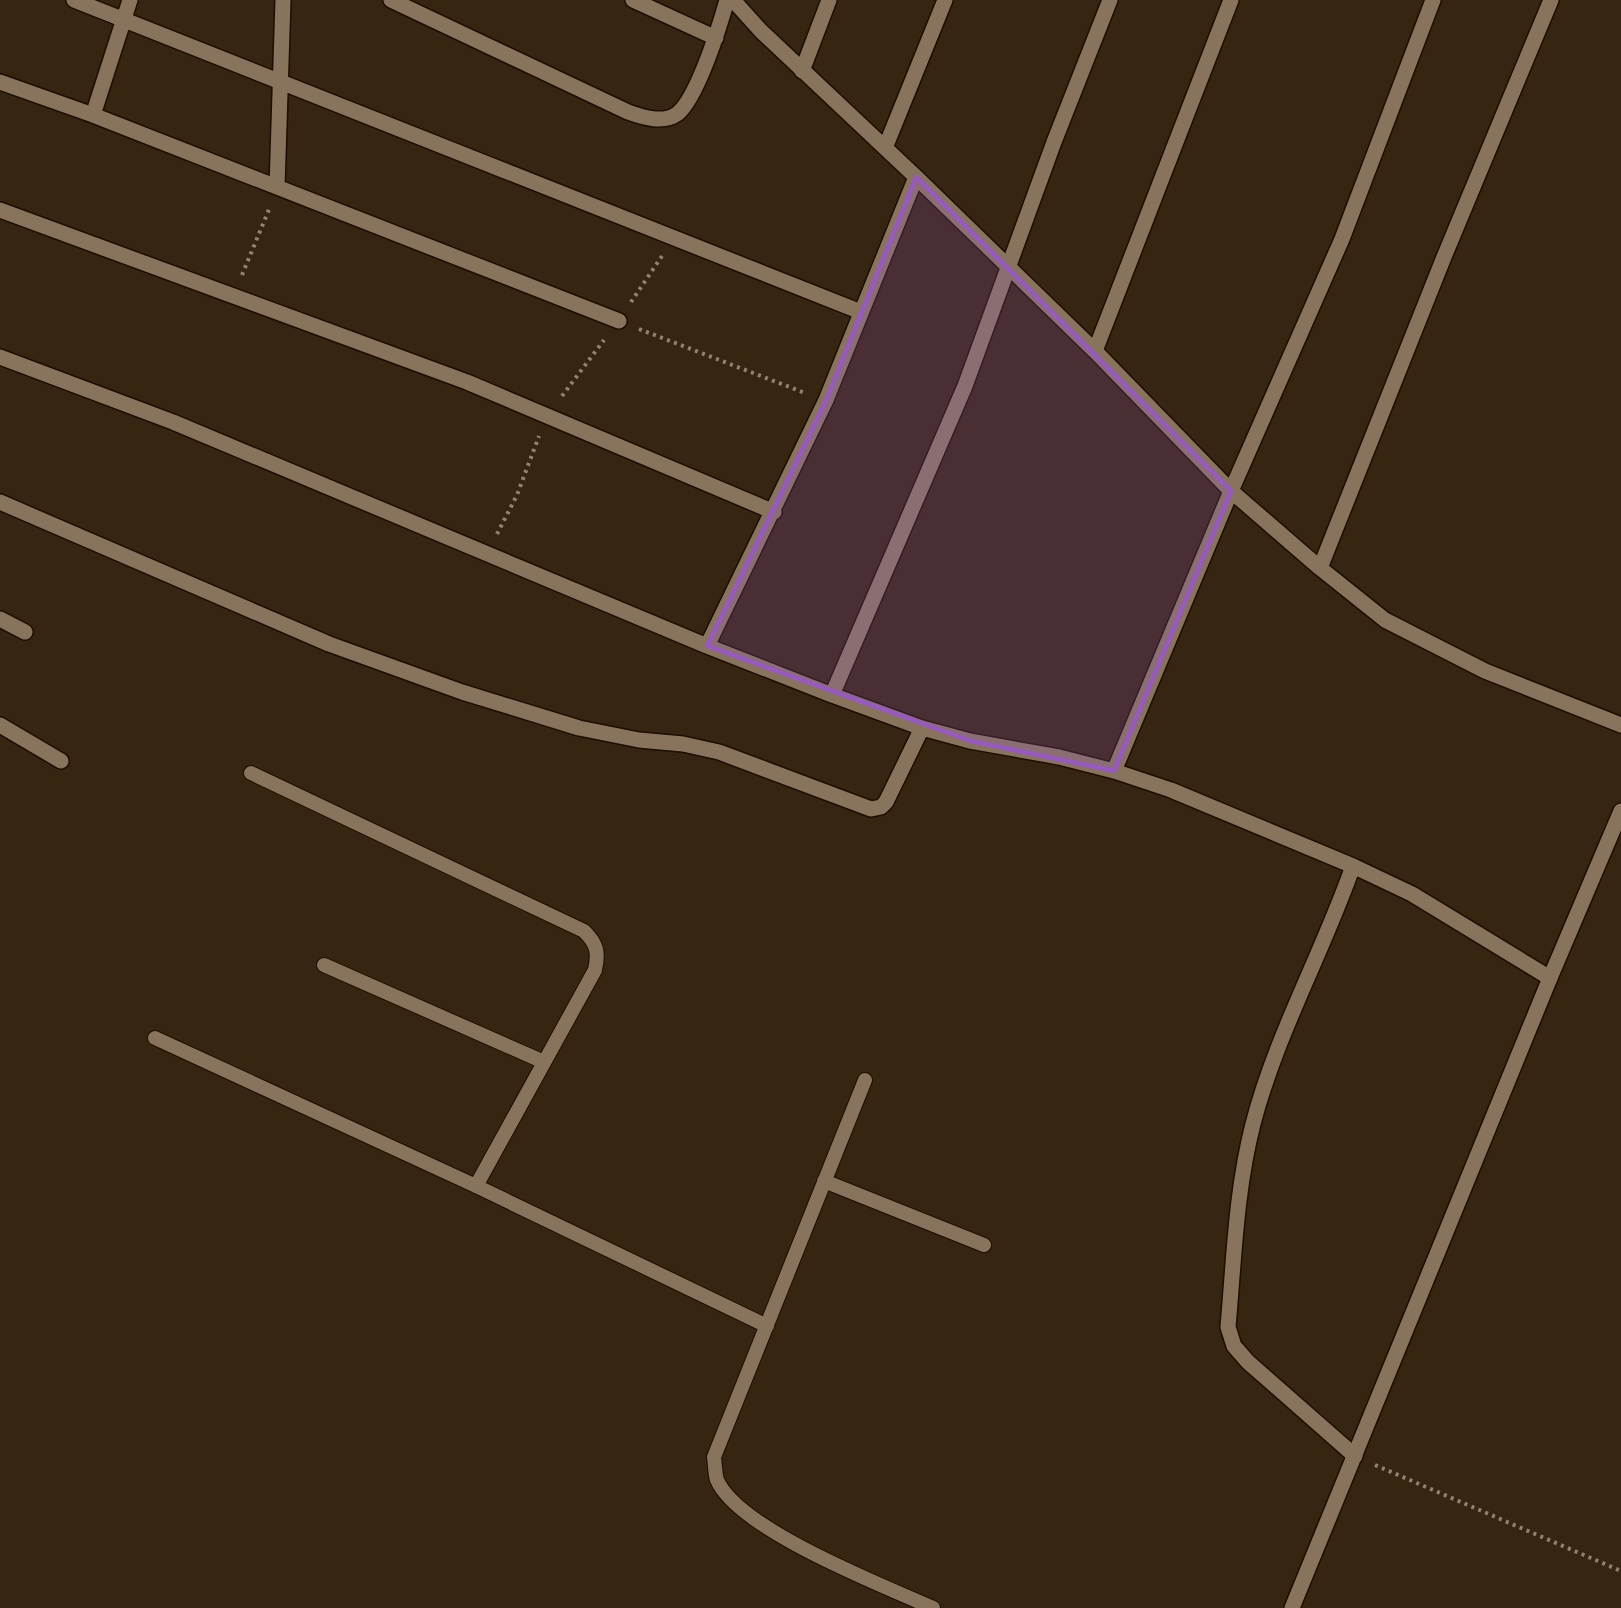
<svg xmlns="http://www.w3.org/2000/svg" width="1621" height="1608" viewBox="0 0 1621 1608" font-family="Overpass,sans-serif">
<rect width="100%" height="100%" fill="#362510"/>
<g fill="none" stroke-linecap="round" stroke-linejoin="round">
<defs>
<path id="service" d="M251,773L584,931C597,944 599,952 595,970L476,1186
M324,965L544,1062
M155,1038L476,1186L767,1326
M865,1080L714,1457C715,1464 715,1474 717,1480C739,1530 882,1585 933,1608
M824,1181L984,1245"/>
<path id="minor" d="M74,0L861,312
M391,0L628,112C642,117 663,124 677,114C697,99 720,25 727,0
M633,0L716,38
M733,0L761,31L916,177
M1231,0L1095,351L1231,491L1320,568L1385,620L1485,671L1621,725
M802,71L829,0
M0,82L93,115L619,321
M93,115L130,0
M885,148L945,0
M277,187L283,0
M0,210L467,382L774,512
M0,357L173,422L707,646L832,695L922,728L970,741L1059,757L1114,771L1171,790L1353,866
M0,502L329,644L462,692L579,728L639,740L683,744L719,752L871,809L881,807L886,802L922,728
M1320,568L1444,257L1551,0
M0,619L25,632
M707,646L826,400L916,177L1095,351
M832,695L965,386L1054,142L1110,0
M0,725L61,761
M1114,771L1231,491L1342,239L1433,0
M1355,1456L1248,1362L1234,1346L1228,1327C1234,1259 1236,1190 1253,1124C1276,1035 1323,952 1353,866L1412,894L1550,978"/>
<path id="tertiary" d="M1292,1608L1550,978L1621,811"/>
</defs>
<use href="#service" stroke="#1d0e00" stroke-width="16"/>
<use href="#minor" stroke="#1d0e00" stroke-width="18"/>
<use href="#tertiary" stroke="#1d0e00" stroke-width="18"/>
<path stroke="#918272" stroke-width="4" stroke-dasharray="3 4.5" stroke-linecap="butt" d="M242,275L270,207
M631,302L662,256
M639,329L805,393
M562,396L604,340
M497,534L517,495L539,436
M1375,1465L1621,1571"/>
<use href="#service" stroke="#88735d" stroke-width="14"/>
<use href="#minor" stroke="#88735d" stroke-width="15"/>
<use href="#tertiary" stroke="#88735d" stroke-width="15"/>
</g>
<path fill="#9859c4" fill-opacity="0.2" stroke="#9859c4" stroke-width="4.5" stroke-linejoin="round" d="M916,177L1231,491L1114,771L970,741L707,646L826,400Z"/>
</svg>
